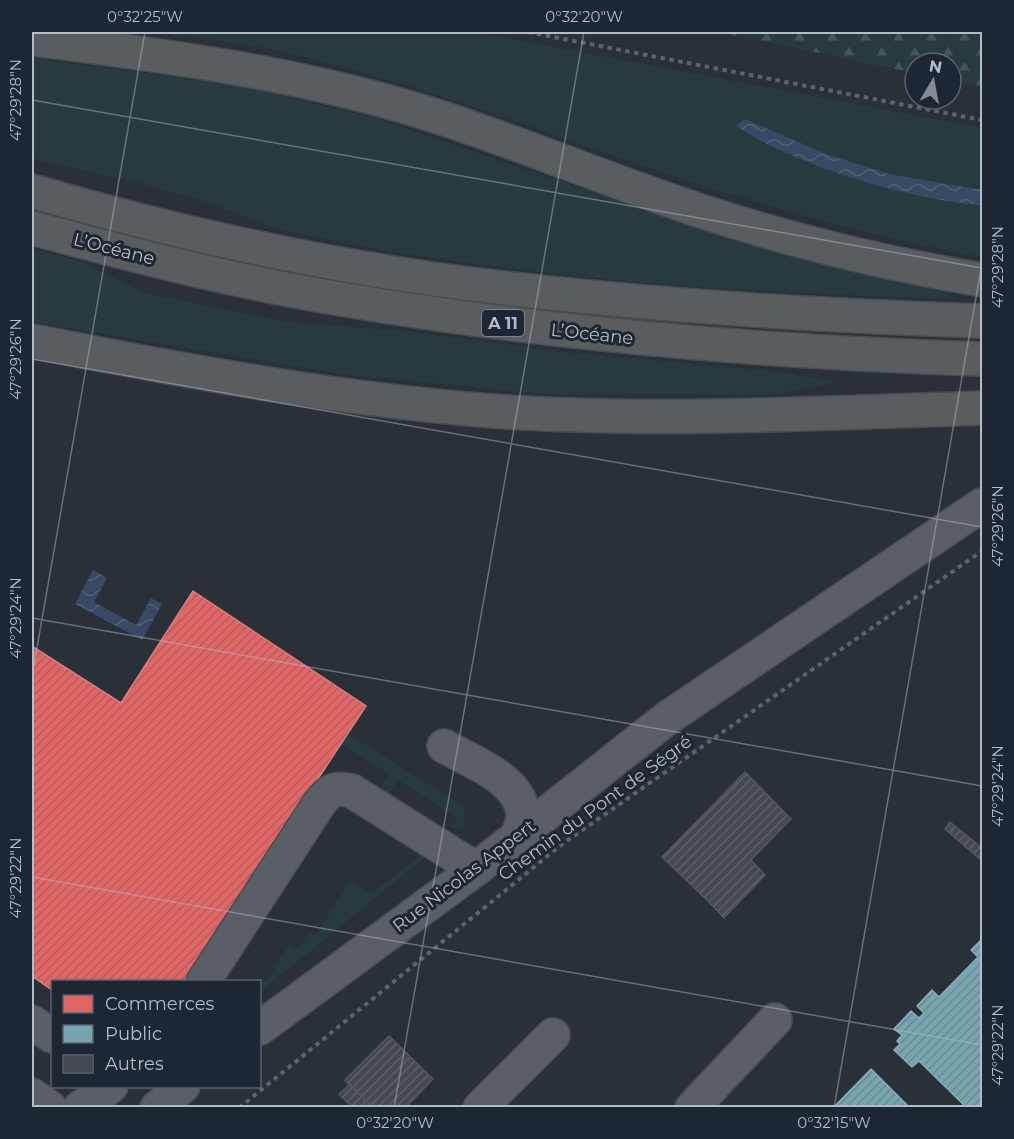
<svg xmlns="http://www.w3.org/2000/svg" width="1014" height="1139" viewBox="0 0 1014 1139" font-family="Montserrat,sans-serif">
<defs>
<pattern id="forest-firs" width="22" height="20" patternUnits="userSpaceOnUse" patternTransform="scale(1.5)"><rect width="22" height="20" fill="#273a3e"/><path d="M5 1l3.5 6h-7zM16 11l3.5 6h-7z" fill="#445559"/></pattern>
<pattern id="water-waves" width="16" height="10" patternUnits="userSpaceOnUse" patternTransform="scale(1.5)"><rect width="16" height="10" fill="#384963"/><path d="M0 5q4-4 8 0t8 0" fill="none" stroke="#526178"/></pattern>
<pattern id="shops-hatch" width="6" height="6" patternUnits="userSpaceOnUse" patternTransform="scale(1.5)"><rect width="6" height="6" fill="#e06666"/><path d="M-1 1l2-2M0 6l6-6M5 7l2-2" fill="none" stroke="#b65a5c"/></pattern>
<pattern id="public-hatch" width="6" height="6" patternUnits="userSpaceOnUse" patternTransform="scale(1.5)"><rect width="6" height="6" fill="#76a5af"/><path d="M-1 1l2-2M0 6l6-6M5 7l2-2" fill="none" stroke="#668a92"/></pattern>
<pattern id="building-hatch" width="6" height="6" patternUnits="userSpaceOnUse" patternTransform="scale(1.5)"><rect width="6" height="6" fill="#444950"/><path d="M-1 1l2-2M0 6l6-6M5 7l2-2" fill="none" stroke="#5d6168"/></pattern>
</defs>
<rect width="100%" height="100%" fill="#2a3038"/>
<path fill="#273a3e" d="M155,32H474L982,128V257C865,236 751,202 638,164C528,126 419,86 306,57C257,44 205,40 155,32Z
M32,58L241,86L375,118L730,239L903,279L961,299C735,293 508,279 287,231C256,224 227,208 197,199C143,182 87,171 32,159Z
M32,249L80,261L144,293L287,322L405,331L564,352L763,370L839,382L770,395L547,394L348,375L32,322Z
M348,734L463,806L466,816L462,828L452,827L458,818L398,780L386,798L378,792L389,774L341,744Z
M426,852L423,859L260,992V982H254L256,978L266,982L289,945L298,950L309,932L315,936L350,881L371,893Z"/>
<path fill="url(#forest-firs)" d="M717,32H982V87L951,80V63H915V73Z"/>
<path fill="url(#water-waves)" d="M745,119L826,154L889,174L982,190V205C910,200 797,166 736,126Z
M93,570L107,578L94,602L136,625L151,598L162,604L142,640L75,604Z"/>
<path fill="url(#shops-hatch)" stroke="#d38084" stroke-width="1.5" d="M193,591L366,706L184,982H52V990L32,976V646L121,703Z"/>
<path fill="url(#public-hatch)" stroke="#89acb7" stroke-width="1.5" d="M982,939V1108H967L919,1061L912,1067L894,1050L900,1044L897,1041L902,1035L894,1029L911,1011L919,1018L924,1013L917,1006L932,990L939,997L978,957L971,950Z
M871,1069L910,1108H833Z"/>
<path fill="url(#building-hatch)" stroke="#52575f" stroke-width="1.5" d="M745,772L791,819L709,902L662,857Z
M950,822L982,848V861L945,829Z
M751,860L765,875L724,918L709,902Z
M389,1036L433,1079L405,1108H373L345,1080Z
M350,1084L373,1108H353L339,1094Z"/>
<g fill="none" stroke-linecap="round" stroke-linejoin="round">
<defs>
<path id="minor" d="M444,746C471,762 520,778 523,814C524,821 519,830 517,837
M203,982L319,804C329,790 335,787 352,791L476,869
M32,1022L52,1036
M260,1028L476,869L666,719L982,505
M32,1095L50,1108
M80,1108L111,1086
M157,1108L183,1086
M480,1108L553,1035
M692,1108L775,1020"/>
<path id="highway" d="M32,39C169,56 306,74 439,117C528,146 615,183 704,212C795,242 888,264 982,280
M32,191C162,229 298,260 433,279C615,304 799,315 982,321
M32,228C128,254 225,279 323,296C542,334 761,352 982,359
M32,341C189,372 347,401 507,412C665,422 824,413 982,408"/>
</defs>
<use href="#minor" stroke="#484c53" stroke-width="36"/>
<use href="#highway" stroke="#474c53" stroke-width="36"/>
<path stroke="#5d636a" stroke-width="4" stroke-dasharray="4.5 4.5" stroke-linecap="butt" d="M528,32L982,120
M239,1108L561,845L982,551"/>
<use href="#minor" stroke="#5a5e66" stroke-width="33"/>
<use href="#highway" stroke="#5a5d60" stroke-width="33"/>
</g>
<path fill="none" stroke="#b4bcc9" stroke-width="1.5" stroke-opacity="0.45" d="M32,100L982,268M32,359L982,527M32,618L982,786M32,676L145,32M32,877L982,1045M394,1108L584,32M834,1108L982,263"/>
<g text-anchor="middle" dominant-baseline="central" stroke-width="6" stroke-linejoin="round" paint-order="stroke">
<rect fill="#1d2633" stroke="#878f9c" stroke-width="1.5" x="482" y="310" width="42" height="26" rx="4.5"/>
<g font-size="16" font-weight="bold" fill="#b4bcc9">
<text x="503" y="323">A 11</text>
</g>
<g font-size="18" fill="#b4bcc9" stroke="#1d2633">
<text transform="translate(114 249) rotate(14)">L’Océane</text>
<text transform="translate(592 334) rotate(6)">L’Océane</text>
<text transform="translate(595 808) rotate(-36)">Chemin du Pont de Ségré</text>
<text transform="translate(464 876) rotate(-37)">Rue Nicolas Appert</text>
</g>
</g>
<rect width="1014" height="1139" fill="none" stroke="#1d2633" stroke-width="66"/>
<rect x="51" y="980" width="210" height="108" fill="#1d2633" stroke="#59626f" stroke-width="1.5"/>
<rect x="63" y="995" width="30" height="18" fill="#e06666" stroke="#59626f" stroke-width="1.5"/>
<text x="105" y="1010" font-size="18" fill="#b4bcc9">Commerces</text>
<rect x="63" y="1025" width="30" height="18" fill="#76a5af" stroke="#59626f" stroke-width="1.5"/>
<text x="105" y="1040" font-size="18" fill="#b4bcc9">Public</text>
<rect x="63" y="1055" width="30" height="18" fill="#444950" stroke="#59626f" stroke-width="1.5"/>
<text x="105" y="1070" font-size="18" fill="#b4bcc9">Autres</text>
<g transform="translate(933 81) rotate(10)"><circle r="28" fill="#1d2633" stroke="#59626f" stroke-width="1.5"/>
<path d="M0-4.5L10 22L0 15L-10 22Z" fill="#848b96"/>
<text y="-9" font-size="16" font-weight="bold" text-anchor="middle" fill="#b4bcc9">N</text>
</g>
<rect x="33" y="33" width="948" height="1073" fill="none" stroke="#b4bcc9" stroke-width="2"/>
<g font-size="15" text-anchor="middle" fill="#b4bcc9">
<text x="145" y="22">0°32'25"W</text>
<text x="584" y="22">0°32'20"W</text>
<text transform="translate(16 100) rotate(-90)" y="5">47°29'28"N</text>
<text transform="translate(998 267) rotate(-90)" y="5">47°29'28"N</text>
<text transform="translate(16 359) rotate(-90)" y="5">47°29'26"N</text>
<text transform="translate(998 526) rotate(-90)" y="5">47°29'26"N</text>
<text transform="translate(16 618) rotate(-90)" y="5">47°29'24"N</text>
<text transform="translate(998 786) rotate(-90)" y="5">47°29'24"N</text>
<text transform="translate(16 878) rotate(-90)" y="5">47°29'22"N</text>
<text transform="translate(998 1045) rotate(-90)" y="5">47°29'22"N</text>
<text x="395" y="1128">0°32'20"W</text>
<text x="834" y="1128">0°32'15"W</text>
</g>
</svg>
